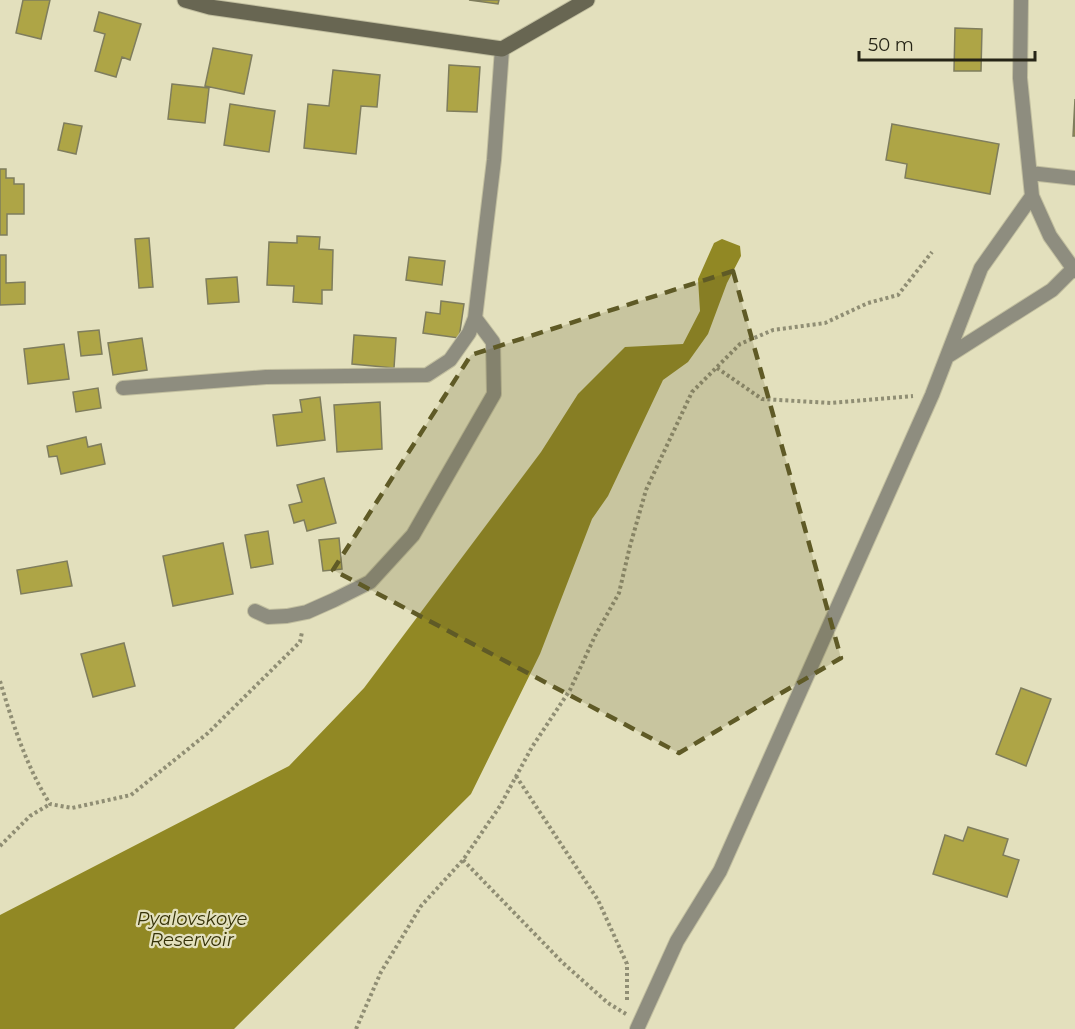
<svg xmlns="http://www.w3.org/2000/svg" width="1075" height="1029" viewBox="0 0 1075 1029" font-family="Montserrat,sans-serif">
<rect width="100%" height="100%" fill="#e3e0bd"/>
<path fill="#918824" d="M722,239L740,246L741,256L727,283L708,334L688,362L663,380L608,496L592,519L540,654L471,794L234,1029H0V915L289,766L364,688L541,452L578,394L625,347L683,344L700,311L698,279L714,243Z"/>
<path fill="#aea546" stroke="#7f7d5d" stroke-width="1.5" d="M23,0H50L41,39L16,33Z
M469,0H499L498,4Z
M99,12L141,24L130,60L122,57L116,77L95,71L105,34L94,31Z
M955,28L982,29L981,71H954Z
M213,48L252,55L244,94L205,86Z
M449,65L480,67L477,112L447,111Z
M333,70L380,75L377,107L361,106L356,154L304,148L308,104L329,106Z
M172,84L209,88L205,123L168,119Z
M1075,99V136H1073Z
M230,104L275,111L269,152L224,145Z
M64,123L82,126L76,154L58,150Z
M892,124L999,144L990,194L905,178L907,164L886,160Z
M0,169H6V178H14V184H24V214H7V235H0Z
M297,236L320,237L319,249L333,250L332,290H322V304L293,302L294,286L267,285L269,242L297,243Z
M149,238L153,287L139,288L135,239Z
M0,255H6V283L25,282V304L0,305Z
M409,257L445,261L442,285L406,280Z
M237,277L239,302L208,304L206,279Z
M441,301L464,304L459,338L423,333L426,312L440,314Z
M99,330L102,354L81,356L78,332Z
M354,335L396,338L394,368L352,364Z
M142,338L147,370L113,375L108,343Z
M64,344L69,379L28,384L24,349Z
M98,388L101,408L76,412L73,392Z
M320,397L325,440L277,446L273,415L302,412L300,400Z
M380,402L382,449L337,452L334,405Z
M86,437L88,447L101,444L105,464L61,474L57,456L49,457L47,446Z
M324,478L336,523L307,531L304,520L294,523L289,505L302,502L297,485Z
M268,531L273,564L251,568L245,535Z
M339,538L342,569L323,571L319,540Z
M223,543L233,594L173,606L163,556Z
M67,561L72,586L21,594L17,570Z
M124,643L135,686L93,697L81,654Z
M1021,688L1051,699L1026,766L996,754Z
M968,827L1008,839L1003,855L1019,860L1007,897L933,874L945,835L963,841Z"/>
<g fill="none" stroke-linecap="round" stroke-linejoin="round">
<defs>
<path id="lane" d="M1021,0L1020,78L1032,196L1050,236L1075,271
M1030,173L1075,178
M948,356L1052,290L1073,269
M123,388L266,377L427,375L450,360L469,333L475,318L494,160L502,49
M255,611L268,617L287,616L307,612L334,600L370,582L413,535L494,394L493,342L475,318
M637,1029L677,941L720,871L932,395L981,268L1032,196"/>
<path id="secondary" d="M185,0L210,7L502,49L587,0"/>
</defs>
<use href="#lane" stroke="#c1be9f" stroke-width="16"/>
<use href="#secondary" stroke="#c1be9f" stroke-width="17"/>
<path stroke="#908e74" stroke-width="4" stroke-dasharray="3 3" stroke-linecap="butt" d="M717,368L762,399L831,403L913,396
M0,681C13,724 26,766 50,804L72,808L131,795L208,733L300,642L302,632
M516,776L598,900L627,964V1002
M0,846L30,816L50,804
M463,860L563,963L608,1003L626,1014
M356,1029L381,972L421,906L463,860L500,806L532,747L570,690L595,636L619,593L630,546L646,490L692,392L740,344L773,330L825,323L868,303L898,295L932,252"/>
<use href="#lane" stroke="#8e8d7f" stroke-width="14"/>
<use href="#secondary" stroke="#686652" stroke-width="15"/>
</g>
<path fill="#5f5a26" fill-opacity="0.2" stroke="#5f5a26" stroke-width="4.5" stroke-dasharray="12 8" stroke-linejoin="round" d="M733,271L841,658L679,753L333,570L471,355Z"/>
<g text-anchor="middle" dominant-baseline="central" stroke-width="4.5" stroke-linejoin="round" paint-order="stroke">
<g font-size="18" font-style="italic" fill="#363208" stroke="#e3e0bd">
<text x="192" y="919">Pyalovskoye<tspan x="192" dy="21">Reservoir</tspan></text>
</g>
</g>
<path d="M859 51v9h176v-9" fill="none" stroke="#262517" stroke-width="3"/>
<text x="868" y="51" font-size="18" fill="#262517" stroke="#e3e0bd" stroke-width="4.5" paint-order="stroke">50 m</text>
</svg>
